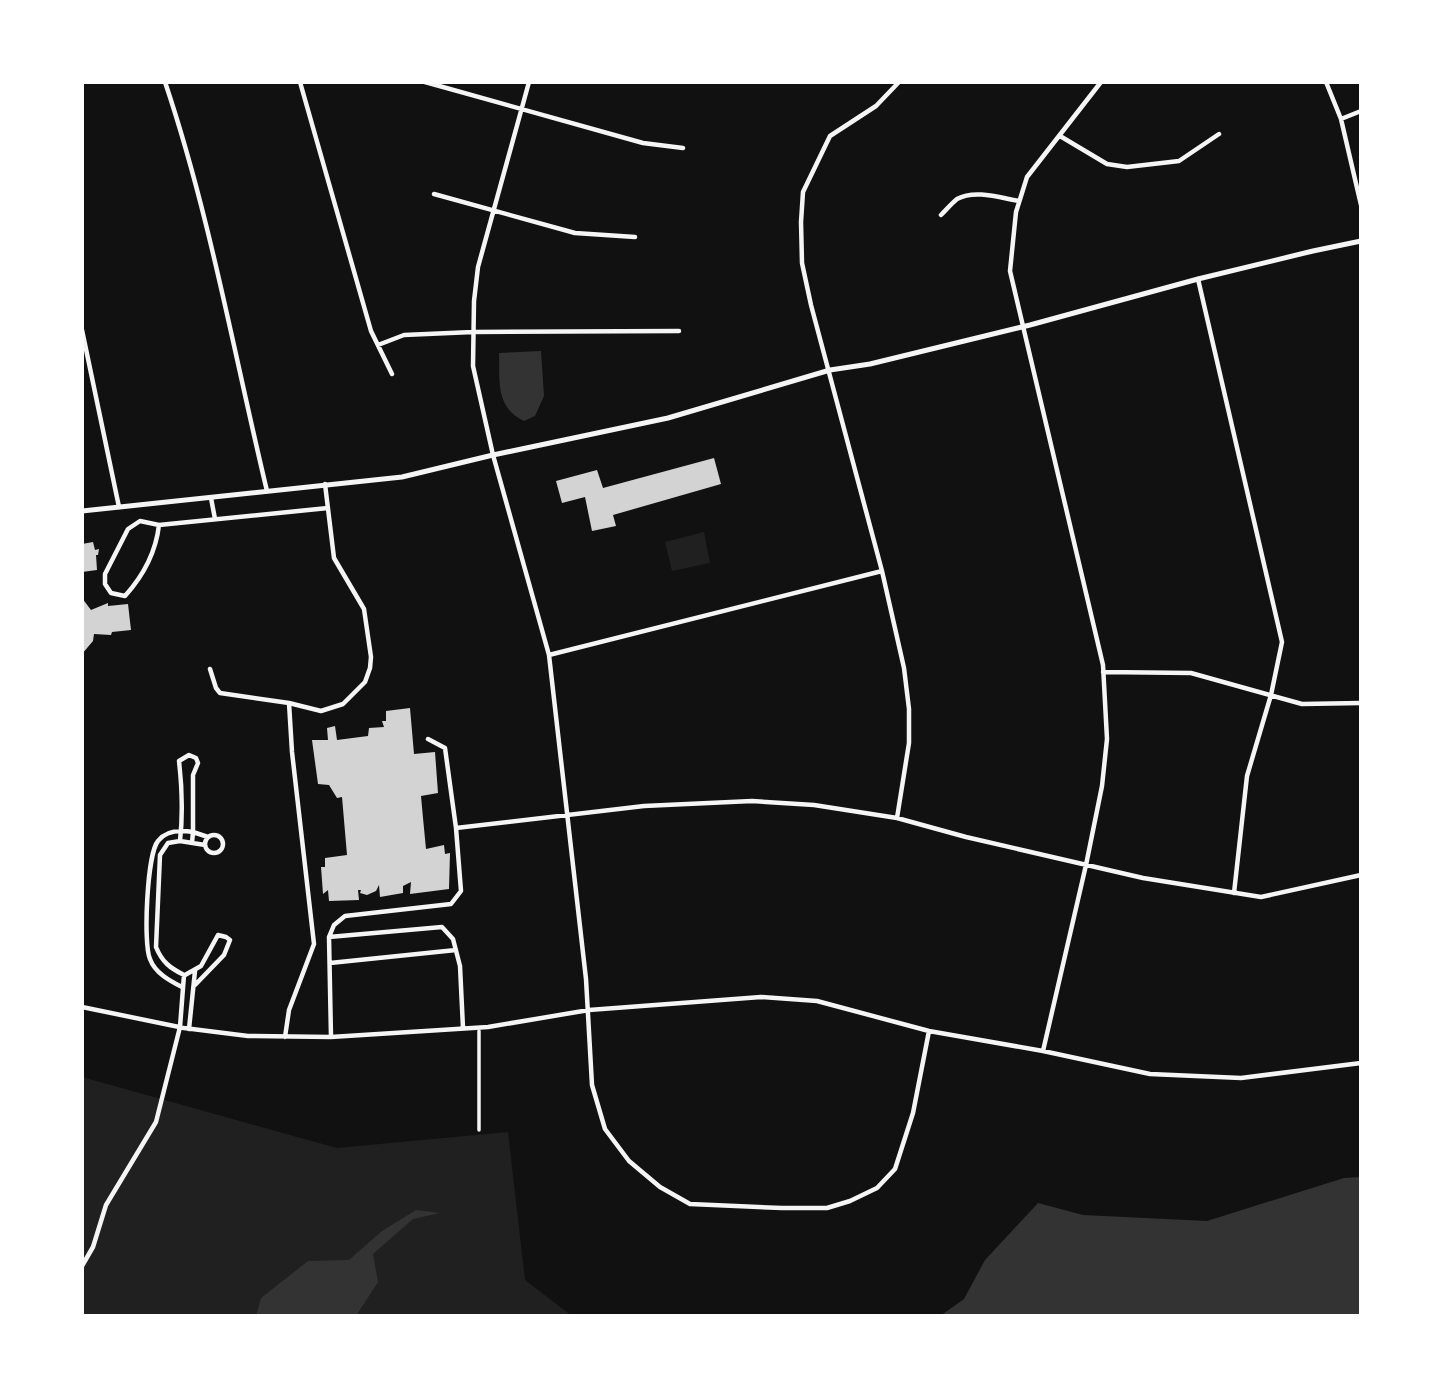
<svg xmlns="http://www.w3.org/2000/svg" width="1443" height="1398" viewBox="0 0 1443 1398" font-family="Signika,sans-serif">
<rect width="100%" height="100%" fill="#111"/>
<path fill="#202020" d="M704,532L710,563L672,571L665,542Z
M82,1077L337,1148L508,1132L525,1280L572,1316H82Z"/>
<path fill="#333" d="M541,351L544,396L535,416L524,421C495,407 500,381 499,353Z
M1361,1177V1316H940L964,1299L985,1260L1038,1203L1083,1215L1207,1221L1344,1178Z
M416,1210L440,1213L413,1219L373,1254L378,1282L356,1316H256L261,1298L308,1261L349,1260L382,1231Z"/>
<path fill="#d3d3d3" d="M714,458L721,484L613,515L616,526L592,531L585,497L562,503L556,481L597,470L603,488Z
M93,542L95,550L99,549L98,555H96L97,570L82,572V544Z
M82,598L91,610L108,603V606L128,604L131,630L112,632L111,635L94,634L93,641L82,654Z
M410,708L414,754L435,752L438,793L421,796L423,818L426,849L444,845L445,854L450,853L449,889L410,894L411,882L403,886V893L380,897L379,885L376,891L367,895L360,893L361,890H358L359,900L329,901L328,890L323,894L321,867H325V858L347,855L342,797L337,798L329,785L318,784L312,740H328L327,728L335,726L337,740L368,736L369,728L384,727L382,721H386V711Z"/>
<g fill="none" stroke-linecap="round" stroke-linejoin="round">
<path stroke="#f5f5f5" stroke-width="3.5" d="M479,1031V1130"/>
<path stroke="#f5f5f5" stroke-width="4.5" d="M165,82C210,216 234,354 267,491
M300,82L371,331L392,374
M425,82L643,143L683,148
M529,82L478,267L474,301L473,366L493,455L549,655L586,979L592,1085L605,1129L629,1161L660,1187L690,1204L782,1208H827L850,1201L877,1188L895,1169L913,1113L929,1031
M1326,82L1341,119L1361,205
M1341,119L1361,111
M1060,136L1107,164L1127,167L1179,161L1219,134
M434,194L575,233L635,237
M941,215C946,210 952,203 957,199C975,189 1001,198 1019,201
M1198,279L1282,642L1271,695L1247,776L1234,893
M82,330L119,507
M378,345L404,335L473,332L679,331
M211,498L215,519
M159,525C156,551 143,576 125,596L111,593L105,584V574L128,529L140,521L159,525L328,508
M549,655L882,571
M210,669L216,688L220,693L289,703L321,711L343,704L365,682L370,668L371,657L364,609L334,558L325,484
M1103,672L1191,673L1302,704L1361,703
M897,818L909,743V709L904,668L882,571L811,305L802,263L801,222L803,192L830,136L876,106L899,82
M456,828L644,806L752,801L814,805L897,818L966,837L1143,878L1261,897L1361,875
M205 844a9 9 0 1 1 18 0a9 9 0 1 1-18 0Z
M180,841C183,814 182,787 179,761L189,755L196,758L198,763L193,775V832C181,830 166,830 158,841C147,854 143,944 150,959C155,973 170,981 182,987
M192,843L193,832L208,837
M329,937L442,927L453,939L460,966L463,1028
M330,963L456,950
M184,975C170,968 162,962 156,947L160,855L168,843L180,841L205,845
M185,975L201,966L218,935L226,937L230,940L224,955L195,985
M82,1007L184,1028L248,1036L331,1037L488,1027L589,1010L761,997L817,1001L929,1031L1043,1051L1150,1074L1241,1078L1361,1063
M189,1029L195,971
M285,1037L289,1010L314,944L292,752L289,703
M331,1037L329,937L334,925L345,916L451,904L461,891L456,828L445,748L428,739
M1043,1051L1086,865L1102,786L1107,739L1103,665L1010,271L1016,212L1027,177L1101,82
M82,1266L93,1247L106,1205L156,1122L180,1027L184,975"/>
<path stroke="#f5f5f5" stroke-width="5" d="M82,511L402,477L493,455L668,418L830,370L870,364L1030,325L1198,279L1313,251L1361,241"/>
</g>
<rect width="1443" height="1398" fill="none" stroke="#ffffff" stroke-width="168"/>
</svg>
